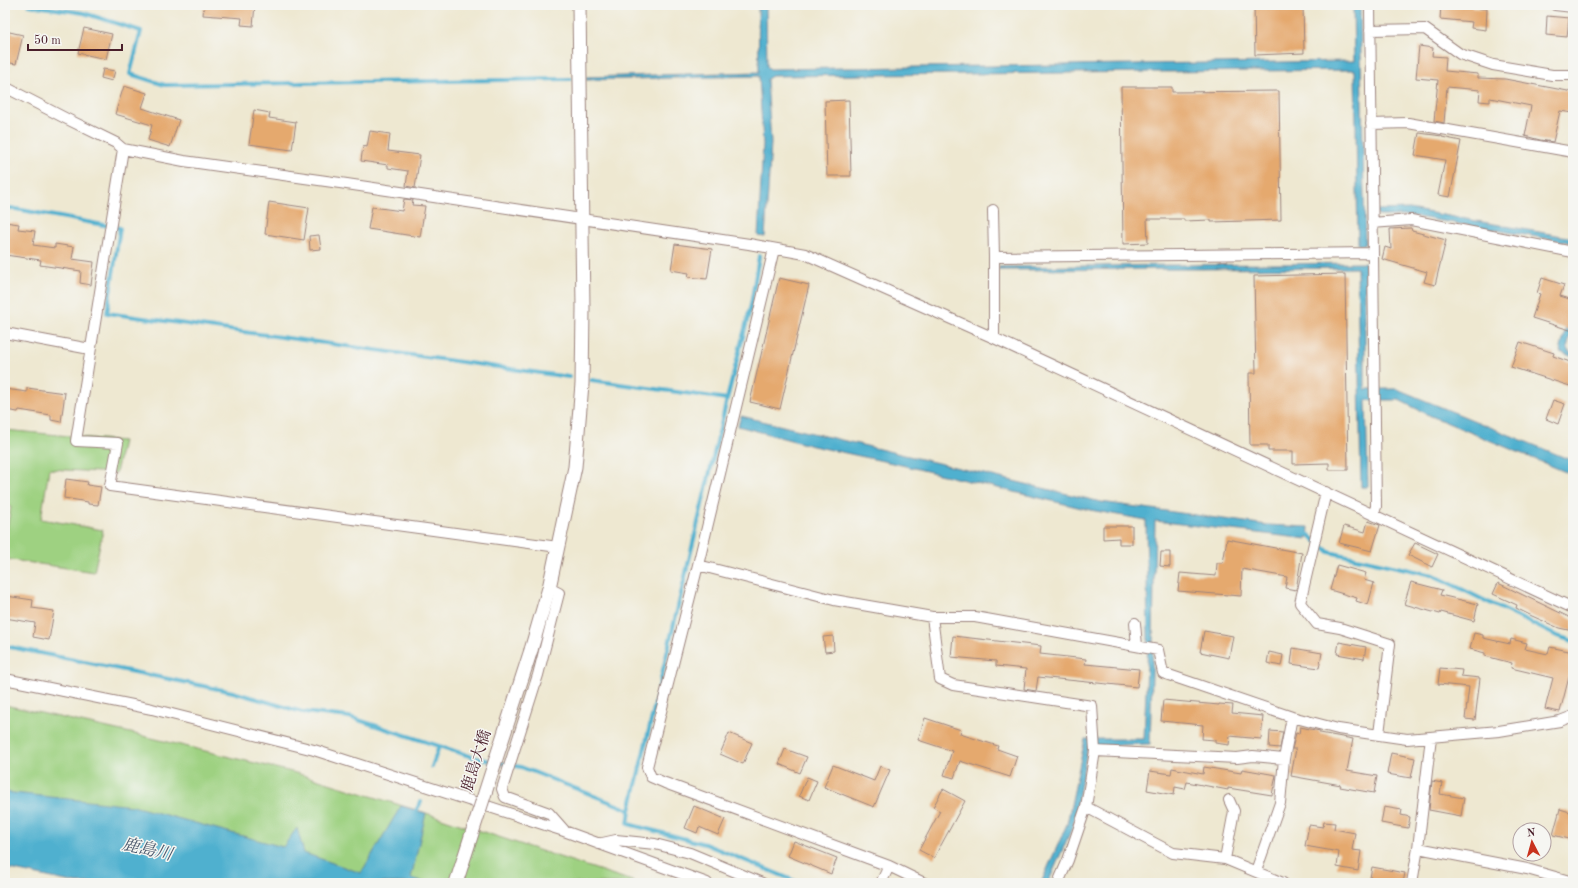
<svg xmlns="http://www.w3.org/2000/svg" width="1578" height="888" viewBox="0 0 1578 888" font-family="'Old Standard TT','Noto Serif JP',serif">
<rect width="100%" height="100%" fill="#f6f6f2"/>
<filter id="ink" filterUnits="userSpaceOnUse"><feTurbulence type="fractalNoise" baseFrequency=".025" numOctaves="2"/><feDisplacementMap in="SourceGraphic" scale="8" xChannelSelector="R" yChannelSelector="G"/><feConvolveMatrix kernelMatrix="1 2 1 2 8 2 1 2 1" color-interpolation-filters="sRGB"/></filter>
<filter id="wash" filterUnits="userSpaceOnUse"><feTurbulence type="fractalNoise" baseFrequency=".012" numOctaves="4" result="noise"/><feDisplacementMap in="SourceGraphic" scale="16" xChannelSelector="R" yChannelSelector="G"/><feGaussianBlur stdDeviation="0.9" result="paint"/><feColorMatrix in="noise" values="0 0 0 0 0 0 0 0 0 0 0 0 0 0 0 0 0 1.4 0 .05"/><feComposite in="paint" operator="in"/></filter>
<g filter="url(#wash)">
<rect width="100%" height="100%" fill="#eee8d1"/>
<path fill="#9ed181" stroke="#747856" d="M5,430L123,441L116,473L49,469L41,519L103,530L94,572L5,559V539L11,507L5,505Z
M5,705L135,734L296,773L426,813L638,883H354L5,806Z"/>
<path fill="#50b0cf" stroke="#4d687d" d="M758,5H766L767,66L770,69L1354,61L1353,5H1360L1365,244L1358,245L1355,70L772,76L767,79L771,143L765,237L758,236L763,144L759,76L586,80V77L759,72Z
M1409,209L1573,238V243L1412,216H1381L1377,214L1376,210Z
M1365,263V389H1397L1573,461V475L1431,416L1399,400H1366L1368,487H1361L1357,268L999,270V267Z
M1573,297V324L1567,348L1568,351L1573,354V357L1560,352Z
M741,416L1101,502L1267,525L1309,527L1308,539L1155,521L1153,641L1150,744L1088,746L1073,826L1048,883H1041L1067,824L1085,739H1144L1148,640L1146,520L1090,510L897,464L813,446L738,426Z
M5,792L133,806L283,847L297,828L304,853L361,873L401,806L426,813L411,878L427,883H76L5,868Z"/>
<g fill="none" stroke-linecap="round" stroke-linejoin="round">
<path stroke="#50b0cf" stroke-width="4" d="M29,5L84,13L141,31L130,74L165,85L571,79
M5,207L120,228L107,313L569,377
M591,380L727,399
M1304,534H1308L1329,552L1433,575L1557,636L1573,641
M5,646L233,692L302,712L349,717L476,758L521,767L630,810L628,824L705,844L800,883
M432,767L439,746
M630,810L727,399L751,305L759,256
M414,814L421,802"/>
</g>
<g id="blocks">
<path fill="#e5a96e" d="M204,5H255L253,26L241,25L242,18L203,15Z
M1254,5H1303L1304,53L1255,55Z
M1441,5H1472V8L1487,9L1486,30L1471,28L1472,22L1440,19Z
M1547,16L1569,18L1567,37L1546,35Z
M84,28L112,34L106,59L78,53Z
M5,31L23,35L16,64L5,62Z
M1419,46L1433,48L1432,56L1446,57L1445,71L1478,74V78L1505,79L1573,92V113L1560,111L1553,142L1540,140L1525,136L1531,106L1490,98V102L1479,101L1480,90L1447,87L1444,123L1434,121L1438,80L1416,78Z
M103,69L115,71L112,81L101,78Z
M124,86L147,93L142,108L179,120L170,147L148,140L152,125L115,114Z
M1121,87H1172V92L1279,91L1281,220L1211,222V220L1184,221V219H1147L1148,243L1123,244Z
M849,100L851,176H827L825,101Z
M254,110L270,113L269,118L296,122L292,150L249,144Z
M370,131L390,134L388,151L420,155L415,188L406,186L408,171L388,168V165L361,161L363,146L367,147Z
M1419,133L1442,136V137L1461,141L1450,197L1438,195L1445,160L1415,155Z
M404,199L413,200L412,205L425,206L420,237L368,229L372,207L402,211Z
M269,202L309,208L304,240L265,234Z
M5,222L19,224L18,229L35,231L33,245L55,248V244L74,247L72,259L94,262L91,285L80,283L81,271L40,265L41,260L5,255Z
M1411,228L1412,231L1446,240L1435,285L1424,282L1427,272L1382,259L1385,247L1391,249L1390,229Z
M319,235L321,249L310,250L309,236Z
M675,244L712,249L707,279L688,277L689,273L671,270Z
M1345,274L1348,470H1329V463L1293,464V451H1268V445H1250L1249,373H1256L1254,276Z
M779,278L809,285L780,409L750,402Z
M1542,278L1564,285L1560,296L1573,300V331L1532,318L1540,294L1537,293Z
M1520,342L1554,353L1553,356L1573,363V387L1511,367Z
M27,388L65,393L61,422L51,420V415L19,410L18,412L5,410V389L27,392Z
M1553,400L1565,404L1558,424L1546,419Z
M66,479L88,482L87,485L101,487L98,505L88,504V502L64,498Z
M1368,521L1380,525L1372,551L1339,543L1344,526L1365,532Z
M1103,526H1132V544H1119V538L1103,539Z
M1227,539L1302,553L1296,590L1285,588L1287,577L1242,569L1241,596L1178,591L1180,573L1216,576L1217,563H1223Z
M1415,543L1438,554L1432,567L1408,555Z
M1161,552H1170V567L1160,566Z
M1337,565L1366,573L1364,580L1374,583L1368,605L1356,601L1357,598L1330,590Z
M1411,582L1442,590L1440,595L1478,604L1474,621L1441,612L1440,614L1404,604Z
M1498,583L1573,619V631L1559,628L1532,616L1516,608L1517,605L1493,594Z
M6,596L33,600L32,608L54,611L49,640L33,637L35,623L5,618Z
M1204,631L1233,636L1229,658L1200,652Z
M1474,633L1483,635V638L1510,644L1511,639L1527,643L1525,649L1548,654L1550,647L1573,652V678L1569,677L1560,712L1545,709L1553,678L1511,668L1512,663L1485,656V653L1470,649Z
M833,636L834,651L825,652L823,637Z
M953,636L1041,646L1040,654L1086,659L1085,664L1139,669L1137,687L1038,677L1036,691L1024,689L1026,669L996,666V661L951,657Z
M1339,642L1366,647L1364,659L1337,654Z
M1293,648L1322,653L1319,668L1291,664Z
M1269,652L1283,655L1281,666L1267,663Z
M1440,668L1462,670L1461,676L1480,678L1475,720L1465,719L1469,687L1438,684Z
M1163,700L1219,705V704L1233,705L1232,713L1263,716L1261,739L1230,736L1229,745L1215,743V740L1202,739L1203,725L1161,721Z
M925,718L961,730L960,734L998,746L997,749L1017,756L1010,777L960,761L954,778L944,775L952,751L918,740Z
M1300,727L1320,731V733L1353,739L1347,771L1377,776L1374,793L1340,787L1341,785L1291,776L1296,749H1292L1296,733L1299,734Z
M1270,731L1283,732L1280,748L1269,747Z
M729,733L752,743L743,764L720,754Z
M785,749L807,757L800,773L779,764Z
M1391,753L1415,758L1411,778L1387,774Z
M833,765L874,781L880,766L890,770L874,807L824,787Z
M1204,767L1241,773L1242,769L1276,775L1272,795L1228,788V790L1187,782L1185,789L1175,787L1174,795L1147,790L1150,771L1171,774L1172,768L1203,774Z
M807,777L817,781L809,800L799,796Z
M1432,781L1442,783L1440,794L1464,798L1461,816L1429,810Z
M943,789L965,801L934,858L919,850L940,811L933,807Z
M694,806L725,819L718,835L699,827L697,833L685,828Z
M1384,807L1402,810L1401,815L1410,817L1408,828L1381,823Z
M1560,809L1573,813V840L1553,835Z
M1324,822L1335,823L1334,829L1355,833L1352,850L1361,851L1358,871L1337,867L1339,852L1305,846L1309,825L1323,827Z
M794,841L837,858L831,874L788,856Z
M1372,867L1405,873L1403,883H1369Z"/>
</g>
</g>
<g filter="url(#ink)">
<use href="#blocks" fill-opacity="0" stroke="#9c847e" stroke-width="1"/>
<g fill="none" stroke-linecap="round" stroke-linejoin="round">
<defs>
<path id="minor" d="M1370,5L1376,507L1373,514
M1555,5L1573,7
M1370,30L1425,29L1460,54L1493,65L1552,75H1573
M5,87L65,118L116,143L123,149L184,161L340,183L749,244L805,254L994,338L1573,608
M1371,124L1408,123L1573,152
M123,149L76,441L118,443L110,486L558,547
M993,210L994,257
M1372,223L1411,220L1573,252
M774,249L698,565L647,767L651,777L665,783L889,866L924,883
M5,333L90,349
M994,338V257L1373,253
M1326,492L1300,603L1317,624L1340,628L1390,644L1379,734
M698,565L834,600L932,617H975L1158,650L1163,673L1292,717L1338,729L1407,739L1499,731L1560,721L1573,716
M549,588L559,593L538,675L502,789L505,797L549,813L564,830
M932,617L940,679L953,685L1092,706L1095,751L1086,807L1068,860L1058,883
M1135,623L1137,646
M5,679L152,709L314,750L564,831L707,883
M1095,751L1237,758L1253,756L1284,759
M1086,807L1173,853L1225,859L1283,883
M598,844L616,840L655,844L690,853L762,883
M1418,848L1527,869L1573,882
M1225,859L1234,811L1229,800
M1256,871L1280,803L1284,759L1292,717
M881,883L889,866
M1412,883L1418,848L1431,737"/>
<path id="tertiary" d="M531,650L549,588L575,467L582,384L583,308L579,5"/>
</defs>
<use href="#minor" stroke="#9c847e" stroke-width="12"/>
<use href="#tertiary" stroke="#9c847e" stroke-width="15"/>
<use href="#minor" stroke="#fff" stroke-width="10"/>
<use href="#tertiary" stroke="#fff" stroke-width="13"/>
<defs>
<path id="tertiary-bridge" d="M456,883L531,650"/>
</defs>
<use href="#tertiary-bridge" stroke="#9c847e" stroke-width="15" stroke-linecap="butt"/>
<use href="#tertiary-bridge" stroke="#fff" stroke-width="13"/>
</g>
</g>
<g text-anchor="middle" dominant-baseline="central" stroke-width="3" stroke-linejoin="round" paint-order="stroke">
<g font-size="16" fill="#4a1f2b" stroke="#f6f6f2">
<text transform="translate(477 761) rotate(-72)">鹿島大橋</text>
</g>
<g font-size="17" font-style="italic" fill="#4c596d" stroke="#f6f6f2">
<text transform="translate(147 850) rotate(13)">鹿島川</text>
</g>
</g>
<rect width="1578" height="888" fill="none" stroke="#f6f6f2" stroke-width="20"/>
<g transform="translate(1532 842) rotate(354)"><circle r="19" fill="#f6f6f2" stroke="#b1a0a2"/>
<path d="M0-3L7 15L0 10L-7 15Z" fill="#c8321e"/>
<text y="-6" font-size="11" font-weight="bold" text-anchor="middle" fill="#4a1f2b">N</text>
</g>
<path d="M28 44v6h94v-6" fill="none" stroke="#4a1f2b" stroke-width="2"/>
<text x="34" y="44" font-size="12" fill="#4a1f2b" stroke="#f6f6f2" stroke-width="3" paint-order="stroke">50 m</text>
</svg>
